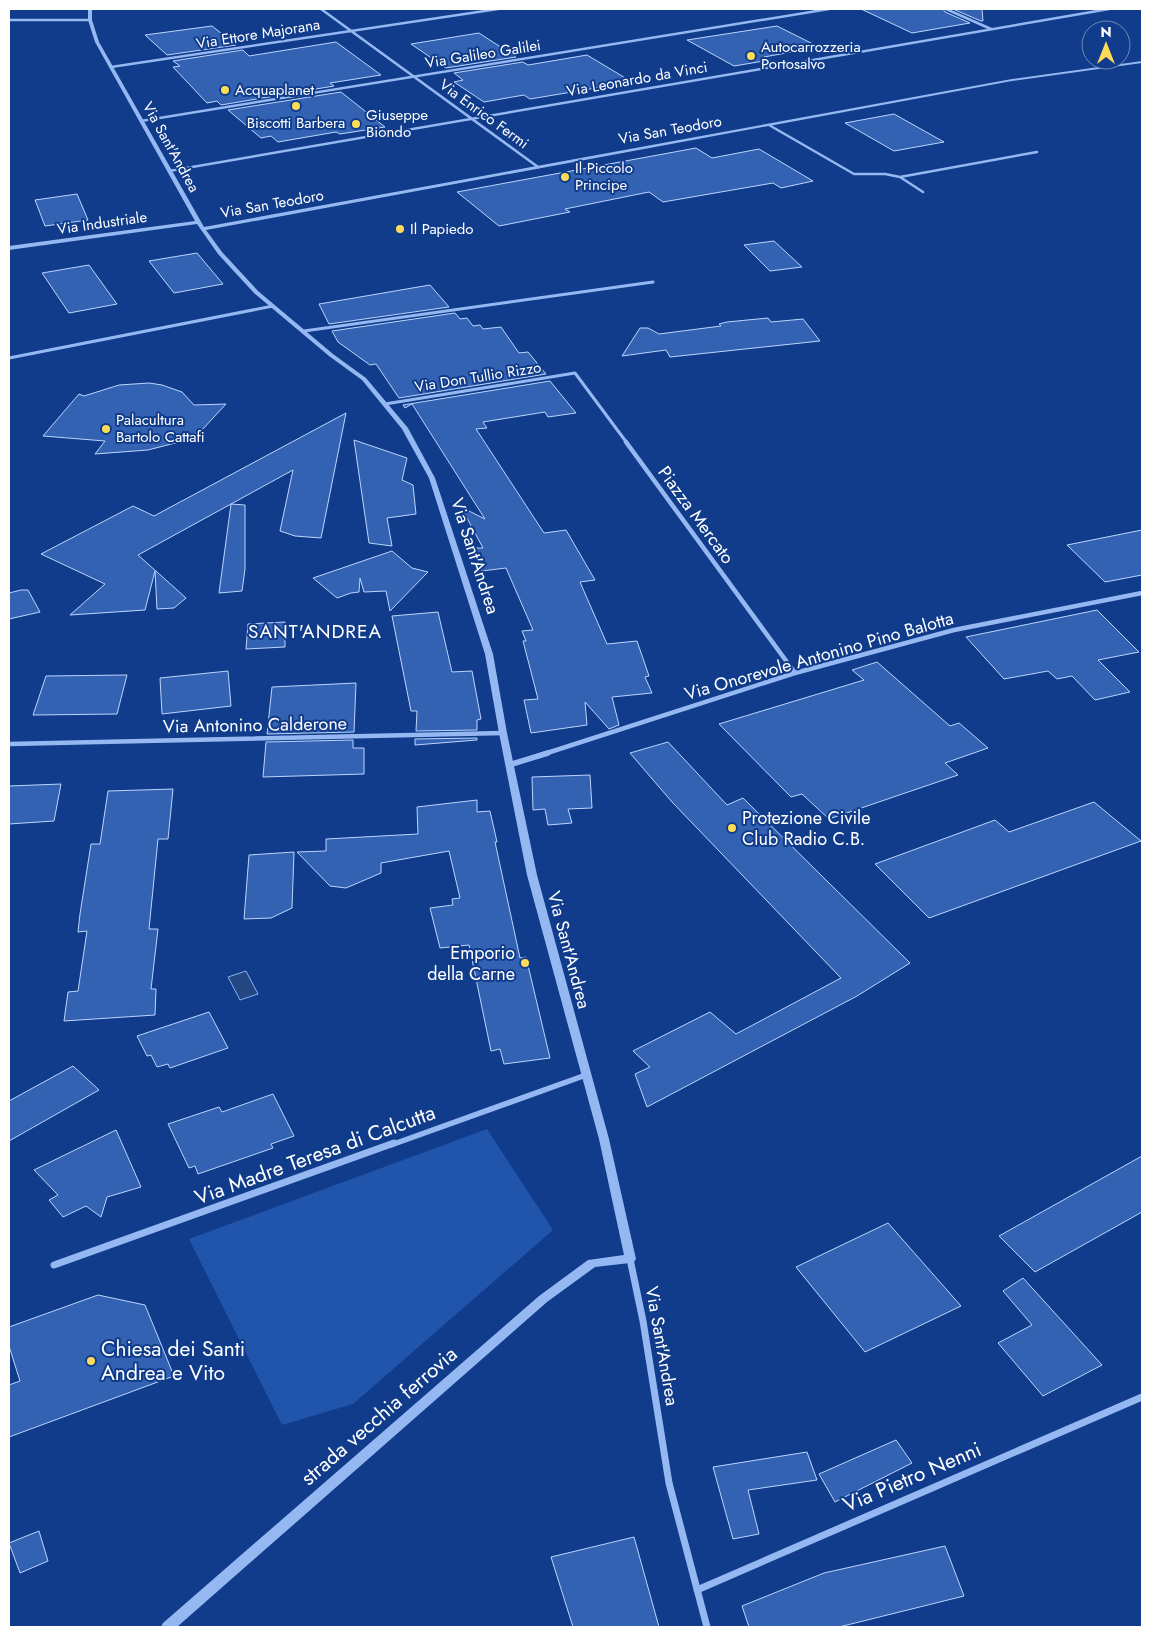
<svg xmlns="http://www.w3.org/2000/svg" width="1151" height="1636" viewBox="0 0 1151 1636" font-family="Jost,sans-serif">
<rect width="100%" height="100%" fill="#103c8b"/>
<path fill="#2154ab" d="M487,1129L553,1230L353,1404L282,1425L189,1239Z"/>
<path fill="#244681" stroke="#87b2f6" d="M246,971L258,994L240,1000L228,977Z"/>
<path fill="#3462b3" stroke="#bdd5fd" d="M861,9H943L945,12L970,23L912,33Z
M953,9H982L983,21H981Z
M212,26L236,45L167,55L145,35Z
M777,26L819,47L764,57L770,60L734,66L687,40Z
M479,33L516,57L446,68L411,44Z
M336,42L381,75L330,83L334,86L221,105L217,101L207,103L173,67L180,66L173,61L243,50L249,56Z
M587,55L632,82L530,99L524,95L484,102L454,82L463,80L454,73L523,62L528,65Z
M341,92L385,127L340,134L336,132L278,142L271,136L261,138L228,110Z
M894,114L944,142L894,151L845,123Z
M696,148L712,158L759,149L813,181L781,188L773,183L663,202L649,192L565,209L570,212L499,226L457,192Z
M77,194L88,220L45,226L35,200Z
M774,241L802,267L770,271L744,245Z
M197,253L223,284L174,293L149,261Z
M89,265L117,304L69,313L42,273Z
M430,285L449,307L329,324L319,304Z
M455,313L460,319L467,318L473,326L480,325L483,329L501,327L519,353L528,352L546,374L399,398L376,364L370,365L338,342L332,331Z
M768,318L771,322L803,319L820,341L670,357L666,350L622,356L640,328H648L659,334L721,326L719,324L727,322Z
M550,381L576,413L548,417L545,412L483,422L487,428L476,429L544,533L566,530L595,580L580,582L607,644L637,641L649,676L645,677L652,693L612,697L619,725L609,729L585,702L587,725L531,733L524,700L538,699L523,641H526L522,631L533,630L506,568L482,571L475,548H483L461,507L485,519L412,404L405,408L403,405Z
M149,383L162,385L182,392L194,405L226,404L201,431L179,442L148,450L95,454L105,441L43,436L79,394L84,396L119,385Z
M346,413L321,538L295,536L280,531L293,470L231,504L245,505V569L242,591L219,593L231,504L138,555L186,598L174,608L157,609L155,571L145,610L70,615L105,584L41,554L133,506L154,516Z
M354,440L407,458L402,480L413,485L416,514L387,518L392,546L369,543Z
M1142,530V575L1105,582L1067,545Z
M392,551L412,568L428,572L390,611L386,591L364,592L360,578L359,592L351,593L337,598L313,578Z
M21,590H28L40,612L9,619V593Z
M1097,610L1139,652L1098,660L1130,692L1095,700L1072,676L1057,679L1048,671L1004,679L966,637Z
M438,612L452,672L472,671L481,719L477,720V730L416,731L417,711H411L392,616Z
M285,622V647L246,649L248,624Z
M877,662L950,726L959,723L988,748L945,763L958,775L829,819L802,794L791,797L719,724L864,680L852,670Z
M228,671L231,706L162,714L160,678Z
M127,675L117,714L33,715L46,676Z
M356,683L354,732L267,734L272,687Z
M477,738V740L415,745V739Z
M353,740V748H364V774L263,777L266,742Z
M668,742L727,805L743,798L910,963L857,996L647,1107L635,1074L650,1067L633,1051L710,1012L736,1034L841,978L672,802L630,753Z
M590,775L592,808L568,809L572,823L548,825L545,809L533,810L532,777Z
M61,784L54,821L9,824V786Z
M173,789L168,839H158L149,929H158L151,989H156L155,1015L64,1021L68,992L78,991L87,931L78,932L80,914L91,844H100L108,791Z
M477,800V812L490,811L497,842H495L520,958L526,957L550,1058L504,1064L500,1049L491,1051L469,945L440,948L430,908L453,905L452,899L460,898L449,851L381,863V873L346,888L330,886L297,852L326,851V839L418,834L417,807Z
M1094,802L1141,841L929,918L875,864L995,820L1009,832Z
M294,852L292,908L271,918L244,919L249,855Z
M209,1012L228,1048L170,1068L168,1064L157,1067L151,1055L147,1056L137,1036Z
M73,1066L99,1090L9,1141V1101Z
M273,1094L294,1136L271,1144L273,1148L198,1174L195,1166L189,1168L168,1124L219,1107L222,1112Z
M116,1130L141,1187L107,1197L101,1217L86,1206L63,1217L49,1200L58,1195L34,1170Z
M1142,1156V1212L1035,1272L999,1236Z
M888,1223L961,1306L865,1352L796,1267Z
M1023,1278L1102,1365L1043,1396L998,1343L1032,1325L1003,1291Z
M98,1295L145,1305L174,1376L9,1437V1385L20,1381L9,1346V1327Z
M896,1440L912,1463L835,1502L819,1474Z
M807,1452L817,1480L748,1490L759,1534L733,1539L713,1467Z
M39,1531L48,1561L20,1573L9,1543Z
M634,1537L659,1627H573L551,1557Z
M945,1546L964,1596L839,1627H749L742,1606L824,1573Z"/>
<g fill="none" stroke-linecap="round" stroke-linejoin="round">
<path stroke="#96b8f2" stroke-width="2.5" d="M321,9L538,167
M946,9L991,29
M9,20H90
M111,67L498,9
M141,121L829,9
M769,125L854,174H885L900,177L923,192
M169,171L1109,9
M900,177L1037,152"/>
<path stroke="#96b8f2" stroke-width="3" d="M304,331L653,282
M9,358L273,306
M385,404L575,373L627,443"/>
<path stroke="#96b8f2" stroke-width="4.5" d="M626,442L795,673
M9,744L503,733
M544,754L795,673L954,630L1142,593"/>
<path stroke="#96b8f2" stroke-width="5.5" d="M509,765L548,753
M391,1145L586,1075"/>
<path stroke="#96b8f2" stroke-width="7" d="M630,1259L643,1321L669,1483L707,1627
M54,1265L394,1143
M697,1590L1142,1397"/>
<path fill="#96b8f2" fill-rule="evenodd" d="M88,9H92V20L99,42L204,227L1012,79L1142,61V63L1012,81L206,230L222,252L258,291L333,354L366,378L408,428L435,478L493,654L507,733L537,875L609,1139L636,1259L634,1262L630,1263L595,1267L547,1302L177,1627H161L163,1623L539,1296L588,1260L624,1255L599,1139L527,875L499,733L485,654L429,478L402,429L362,380L329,356L254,293L218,254L197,224L9,250V246L195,221L95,42L88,20Z"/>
</g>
<g fill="#ffdc57" stroke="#103c8b" stroke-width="2">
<circle cx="751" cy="56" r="5"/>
<circle cx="225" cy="90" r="5"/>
<circle cx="296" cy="106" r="5"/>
<circle cx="356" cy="124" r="5"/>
<circle cx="565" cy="177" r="5"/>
<circle cx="400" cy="229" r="5"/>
<circle cx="106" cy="429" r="5"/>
<circle cx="732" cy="828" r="5"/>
<circle cx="525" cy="963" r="5"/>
<circle cx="91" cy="1361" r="5"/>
</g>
<g text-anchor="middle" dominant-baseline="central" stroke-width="4" stroke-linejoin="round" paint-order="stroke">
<g font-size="15" fill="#fff" stroke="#103c8b">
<text transform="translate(258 34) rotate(-9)">Via Ettore Majorana</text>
<text transform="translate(483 54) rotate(-9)">Via Galileo Galilei</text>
<text transform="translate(637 79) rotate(-10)">Via Leonardo da Vinci</text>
<text transform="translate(484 114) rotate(36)">Via Enrico Fermi</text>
<text transform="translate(670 130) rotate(-10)">Via San Teodoro</text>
<text transform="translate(171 147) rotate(61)">Via Sant'Andrea</text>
<text transform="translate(272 204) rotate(-10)">Via San Teodoro</text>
<text transform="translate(102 223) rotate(-8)">Via Industriale</text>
<text transform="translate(478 377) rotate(-9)">Via Don Tullio Rizzo</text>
</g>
<g font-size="15" fill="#fff" stroke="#103c8b" text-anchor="start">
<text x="761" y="47">Autocarrozzeria<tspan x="761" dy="17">Portosalvo</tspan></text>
<text x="235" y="90">Acquaplanet</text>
<text x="366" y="115">Giuseppe<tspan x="366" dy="17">Biondo</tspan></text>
<text x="296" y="123" text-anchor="middle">Biscotti Barbera</text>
<text x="575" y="168">Il Piccolo<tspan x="575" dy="17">Principe</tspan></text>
<text x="410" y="229">Il Papiedo</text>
<text x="116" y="420">Palacultura<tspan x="116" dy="17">Bartolo Cattafi</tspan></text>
</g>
<g font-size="18" fill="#fff" stroke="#103c8b">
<text transform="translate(696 515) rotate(54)">Piazza Mercato</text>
<text transform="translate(475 556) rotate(72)">Via Sant'Andrea</text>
<text transform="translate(819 656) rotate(-16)">Via Onorevole Antonino Pino Balotta</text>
<text transform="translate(255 725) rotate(-1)">Via Antonino Calderone</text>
<text transform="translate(569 950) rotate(75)">Via Sant'Andrea</text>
<text transform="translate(662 1346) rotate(80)">Via Sant'Andrea</text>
</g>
<g font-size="18" fill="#fff" stroke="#103c8b" text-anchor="start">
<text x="742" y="818">Protezione Civile<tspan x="742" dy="21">Club Radio C.B.</tspan></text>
<text x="515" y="953" text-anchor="end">Emporio<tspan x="515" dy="21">della Carne</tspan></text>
</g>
<g font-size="19" letter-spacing="1" fill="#fff" stroke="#103c8b">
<text x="315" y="631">SANT'ANDREA</text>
</g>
<g font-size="21" fill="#fff" stroke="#103c8b">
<text transform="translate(315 1155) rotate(-20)">Via Madre Teresa di Calcutta</text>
<text transform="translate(379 1416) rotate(-41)">strada vecchia ferrovia</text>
<text transform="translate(912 1477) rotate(-23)">Via Pietro Nenni</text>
</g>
<g font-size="21" fill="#fff" stroke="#103c8b" text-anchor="start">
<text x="101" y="1349">Chiesa dei Santi<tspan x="101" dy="24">Andrea e Vito</tspan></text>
</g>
</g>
<rect width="1151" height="1636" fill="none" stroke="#ffffff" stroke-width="20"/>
<g transform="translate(1106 45)"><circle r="24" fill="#103c8b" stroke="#708ab9"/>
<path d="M0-4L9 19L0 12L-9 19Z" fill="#ffdc57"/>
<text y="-8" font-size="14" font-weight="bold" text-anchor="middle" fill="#ffffff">N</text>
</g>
</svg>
